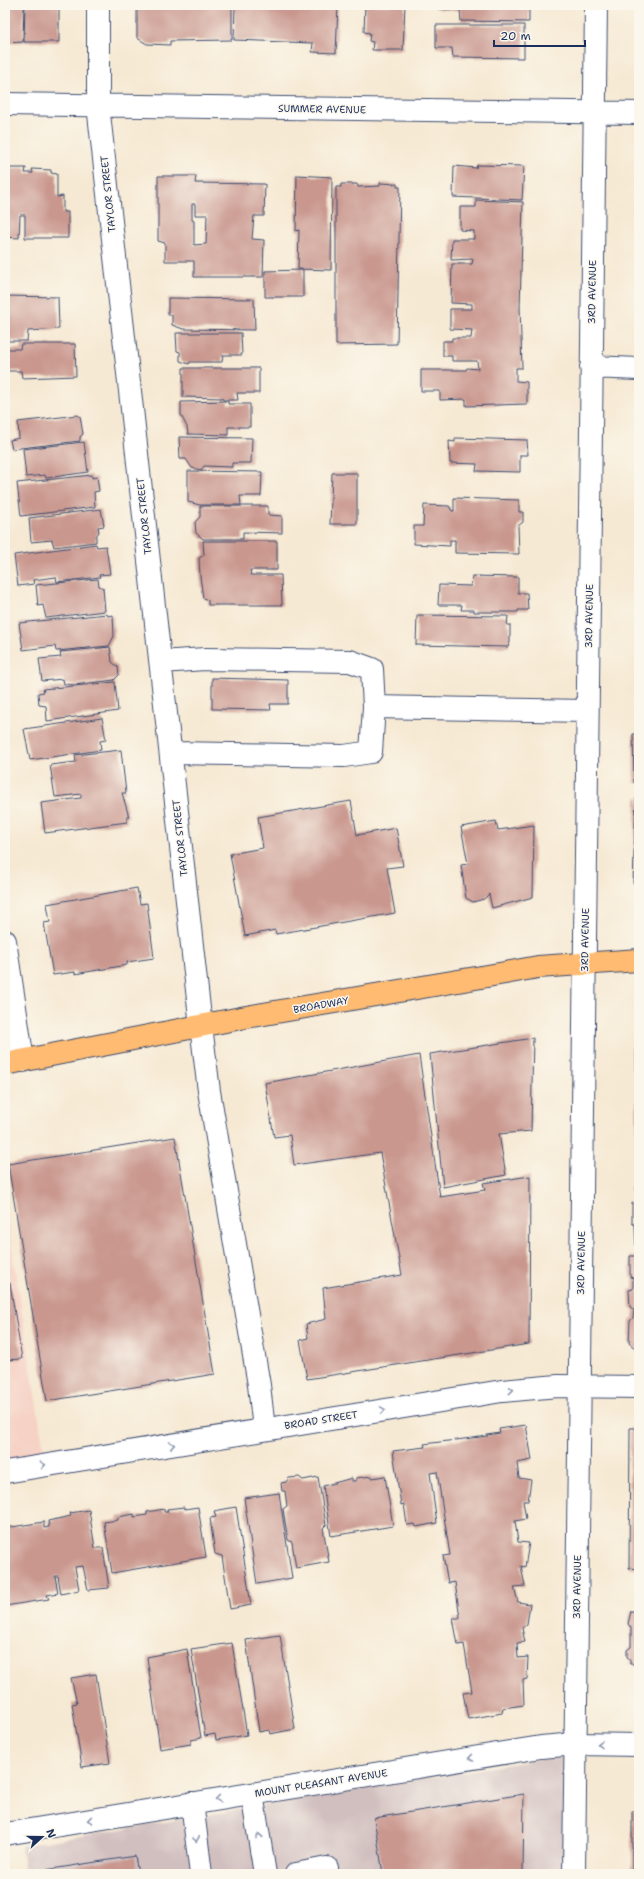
<svg xmlns="http://www.w3.org/2000/svg" width="644" height="1879" viewBox="0 0 644 1879" font-family="'Shantell Sans',sans-serif">
<rect width="100%" height="100%" fill="#fbf7ec"/>
<filter id="ink" filterUnits="userSpaceOnUse"><feTurbulence type="fractalNoise" baseFrequency=".025" numOctaves="2"/><feDisplacementMap in="SourceGraphic" scale="8" xChannelSelector="R" yChannelSelector="G"/><feConvolveMatrix kernelMatrix="1 2 1 2 8 2 1 2 1" color-interpolation-filters="sRGB"/></filter>
<filter id="wash" filterUnits="userSpaceOnUse"><feTurbulence type="fractalNoise" baseFrequency=".012" numOctaves="4" result="noise"/><feDisplacementMap in="SourceGraphic" scale="16" xChannelSelector="R" yChannelSelector="G"/><feGaussianBlur stdDeviation="0.9" result="paint"/><feColorMatrix in="noise" values="0 0 0 0 0 0 0 0 0 0 0 0 0 0 0 0 0 1.4 0 .05"/><feComposite in="paint" operator="in"/></filter>
<g filter="url(#wash)">
<rect width="100%" height="100%" fill="#f6e9d3"/>
<path fill="#f6d1c5" d="M5,1208L45,1456L5,1463Z"/>
<path fill="#d1bfbf" d="M564,1755L566,1874H25L21,1846Z"/>
<g id="blocks">
<path fill="#c9978e" fill-rule="evenodd" d="M5,5H24L23,42L5,43Z
M25,5H59V42H24Z
M137,5H232V40L170,41V45L147,44L137,38Z
M235,5H338L336,53L312,52L313,43L234,40Z
M365,5H405L403,50H372L373,42L369,41L370,33L364,32Z
M438,5H529V22L461,21L460,10L438,9Z
M436,25H524V58L453,57L452,48H436Z
M477,165L524,166L522,200L453,197L454,166L476,168Z
M5,168H26L25,173H33L32,169L51,170V173L57,174V197L63,196V212H68V238H25V215H20L19,238L5,237Z
M297,175L332,177L331,270L298,269L299,230L296,231Z
M158,176H196L195,183L265,184L264,216H254L252,239L264,240L263,277H194V261H165V243L158,241ZM192,204H195V215H207L206,244L194,245V221L192,220Z
M380,183L397,184V187H400L397,344L336,345V187H341V184H357L358,187L380,186Z
M476,200L523,202L520,307L522,368H516V381L527,382V404L466,406V399L440,400V391H421V370H466L467,368L478,369L477,361H452V356H443V341H452V338H471L472,330L450,329V309H472V304L451,303L452,264H472L473,259L451,260L452,239H474V231L460,230V207H476Z
M303,270V297H265V271Z
M5,296L58,297L59,329L28,331L27,341H8V325H5Z
M168,298L254,299L255,330L183,329L172,325V315H168Z
M176,333H241L242,355H223L222,362H190L189,364L180,361V352L177,351Z
M21,344H75L76,376L22,378L21,371H5V349H20Z
M183,368H259V393H237L238,400H223L222,398L183,397Z
M228,401V404H250V427H228V435L188,434L187,427L181,415V402Z
M78,415V416H80L83,434L80,437V441L12,449L10,440L19,438L18,422Z
M179,437L252,438L251,463H232V467L204,466L201,470L192,468L186,459H180Z
M455,438L527,440L528,455H520V472L476,471L477,464L450,463L449,441L455,442Z
M84,442L88,472L46,478L45,475L26,477L23,449Z
M188,471L262,472L261,496H240L241,505H200L188,502Z
M332,473H357V524H330Z
M92,475V478L97,477L99,491L94,492L95,507L21,516L17,483Z
M454,498L519,500V512H523V522L518,526L519,554L455,553V540H450V546L414,544V526H423L424,505L449,506L452,511H454Z
M200,506H268V515L282,516V533L243,532V539H203L196,533L195,522L200,517Z
M101,509L104,526L98,527L99,532L96,536V542L54,547L52,540L31,542L29,518Z
M203,541H277V570H250L251,575H281L282,605H208V600L203,598L200,576L199,558L204,555Z
M96,544L97,547L106,546L110,574L99,575L100,577L57,582L56,577L33,580L34,584L18,586L14,555Z
M472,576L518,577V593H527L528,610H518V612H474V610H461L462,605H438L439,585L471,586Z
M98,579L99,586L103,588L105,611L46,618L43,605L38,606L36,585Z
M107,614L108,616L113,615L114,636L109,646L56,651L55,646L23,650L19,623Z
M417,615L508,616L507,625H510V642L508,647L416,645Z
M110,647L112,662L118,667L119,675L114,680L74,685L64,684L63,679L42,681L39,659L61,657L60,652Z
M212,678L288,680V704H270L271,710L212,709Z
M115,682L118,711L47,721L46,706L39,705L38,693L44,692L43,689Z
M102,718L106,740L100,741L101,750L30,760L24,729Z
M633,734H639V783H634Z
M121,750L126,793H122L129,817L127,818V822L45,833L41,803L81,798V794L55,797L50,765L76,762L75,755Z
M639,797V889L633,883L636,798Z
M351,801L357,835L396,828L403,866L387,868L395,913L276,934L275,930L245,936L230,854L263,848L258,817Z
M496,821L498,830L534,825L533,897L492,908L489,894L484,899L473,902L466,898L461,865L468,864L461,827Z
M137,888L140,904L147,903L154,958L127,962V965L75,974V972L53,975L44,923L50,922L47,904Z
M533,1038L531,1131L499,1134L506,1175L443,1187L430,1054Z
M636,1048H639V1173H637Z
M419,1055L440,1197L485,1190L483,1183L530,1176L529,1344L307,1379L300,1340L308,1338L306,1324L326,1319L323,1288L402,1275L380,1153L294,1165L290,1135L274,1137L265,1083Z
M175,1137L215,1374L47,1401L8,1164Z
M636,1186H639V1349H636L629,1343L630,1321L633,1318L634,1310L630,1307L629,1290L633,1289V1278L630,1277V1256H636L635,1225L632,1223V1203H636Z
M10,1283L22,1359L5,1360V1284Z
M526,1425L532,1460L517,1463L519,1478L531,1480L528,1501H523L526,1519L515,1521L518,1542L529,1543L525,1567L521,1566L525,1586L514,1587L518,1602L530,1604L527,1624L522,1628L525,1642L517,1643L518,1658L528,1657L527,1679L523,1680L524,1705L503,1708L502,1713L468,1719L463,1693L472,1692L464,1644L458,1645L453,1618H460L455,1582L448,1583L443,1556L450,1555L437,1472L430,1473L437,1523L416,1527L415,1524L407,1525L404,1504L401,1505L393,1451L425,1447L424,1444L488,1436L487,1435L500,1433L499,1429Z
M630,1428H639V1569L629,1568Z
M372,1476V1478L385,1476L393,1526L331,1536L323,1486L352,1478V1481H356V1478Z
M299,1477L303,1480L318,1477L326,1525L323,1528L329,1562L296,1568L292,1542L288,1540L283,1509L287,1506L285,1491H282L281,1483L286,1482L289,1478Z
M279,1493L292,1578L257,1584L244,1498Z
M184,1507L185,1509L198,1507L206,1557L112,1573L104,1522L118,1520V1517L134,1514V1517L147,1515V1512L164,1509V1512H168L167,1509Z
M236,1507L251,1605L230,1609L222,1556L215,1554L210,1518L216,1517L214,1511Z
M89,1510L95,1548H103L109,1588L88,1590L83,1566L75,1567L79,1590L61,1594L58,1576H55L58,1593L47,1595L49,1599L5,1606V1528L44,1522V1528L49,1527L48,1521L71,1516L70,1513Z
M631,1611H639V1664H630V1659L627,1657V1650L631,1647V1628L628,1624Z
M280,1635L295,1729L270,1734L269,1730L259,1732L246,1640Z
M232,1643L247,1735L216,1740L215,1734L205,1736L191,1649Z
M187,1649L201,1738L191,1740V1744L160,1749L147,1657Z
M96,1674L110,1763L82,1767L72,1704L77,1703L71,1678Z
M524,1794L523,1874H383L374,1818Z
M632,1811H639V1874H632Z
M135,1856L138,1874H26V1873Z"/>
</g>
</g>
<g filter="url(#ink)">
<use href="#blocks" fill-opacity="0" stroke="#3c4b70" stroke-width="1"/>
<g fill="none" stroke-linecap="round" stroke-linejoin="round">
<defs>
<path id="minor" d="M98,5V105L201,1026L209,1091L259,1385L264,1429
M5,104L639,113
M591,367L639,369
M161,662L205,659L350,661L372,669L374,707
M171,753L344,756L371,752L374,707L587,711
M5,941L23,1061
M5,1472L502,1391L558,1386L639,1387
M252,1794L265,1874
M192,1803L201,1874
M5,1834L541,1747L576,1744L639,1745
M296,1874L327,1868
M574,1874L596,5"/>
<path id="major" d="M5,1064L246,1017L505,973L538,967L639,960"/>
</defs>
<use href="#minor" stroke="#3c4b70" stroke-width="24"/>
<use href="#major" stroke="#3c4b70" stroke-width="24"/>
<use href="#minor" stroke="#fff" stroke-width="22"/>
<use href="#major" stroke="#febb71" stroke-width="22"/>
</g>
<defs><path id="oneway-chevron" d="M-2-3.5L2.5 0L-2 3.5" fill="none" stroke-width="1.6" stroke-linecap="round" stroke-linejoin="round"/></defs>
<g stroke="#8d97ae">
<use href="#oneway-chevron" transform="translate(511 1390) rotate(-6)"/>
<use href="#oneway-chevron" transform="translate(383 1410) rotate(-9)"/>
<use href="#oneway-chevron" transform="translate(172 1445) rotate(-9)"/>
<use href="#oneway-chevron" transform="translate(43 1465) rotate(-9)"/>
<use href="#oneway-chevron" transform="translate(600 1744) rotate(-179)"/>
<use href="#oneway-chevron" transform="translate(471 1758) rotate(171)"/>
<use href="#oneway-chevron" transform="translate(218 1799) rotate(171)"/>
<use href="#oneway-chevron" transform="translate(90 1820) rotate(171)"/>
<use href="#oneway-chevron" transform="translate(259 1836) rotate(-100)"/>
<use href="#oneway-chevron" transform="translate(196 1839) rotate(82)"/>
</g>
</g>
<g text-anchor="middle" dominant-baseline="central" stroke-width="3" stroke-linejoin="round" paint-order="stroke">
<g font-size="10" fill="#1b2f5e" stroke="#fbf7ec">
<text transform="translate(322 109) rotate(1)">SUMMER AVENUE</text>
<text transform="translate(108 194) rotate(-96)">TAYLOR STREET</text>
<text transform="translate(592 292) rotate(-89)">3RD AVENUE</text>
<text transform="translate(144 516) rotate(-96)">TAYLOR STREET</text>
<text transform="translate(589 616) rotate(-89)">3RD AVENUE</text>
<text transform="translate(180 838) rotate(-96)">TAYLOR STREET</text>
<text transform="translate(585 940) rotate(-89)">3RD AVENUE</text>
<text transform="translate(321 1005) rotate(-10)">BROADWAY</text>
<text transform="translate(581 1263) rotate(-89)">3RD AVENUE</text>
<text transform="translate(321 1420) rotate(-9)">BROAD STREET</text>
<text transform="translate(577 1587) rotate(-89)">3RD AVENUE</text>
<text transform="translate(321 1783) rotate(-9)">MOUNT PLEASANT AVENUE</text>
</g>
</g>
<rect width="644" height="1879" fill="none" stroke="#fbf7ec" stroke-width="20"/>
<g transform="translate(42 1837) rotate(69)" stroke="#fbf7ec" stroke-width="3" paint-order="stroke">
<path d="M0-3L7 15L0 10L-7 15Z" fill="#1b2f5e"/>
<text y="-6" font-size="11" font-weight="bold" text-anchor="middle" fill="#1b2f5e">N</text>
</g>
<path d="M494 40v6h91v-6" fill="none" stroke="#1b2f5e" stroke-width="2"/>
<text x="500" y="40" font-size="12" fill="#1b2f5e" stroke="#fbf7ec" stroke-width="3" paint-order="stroke">20 m</text>
</svg>
